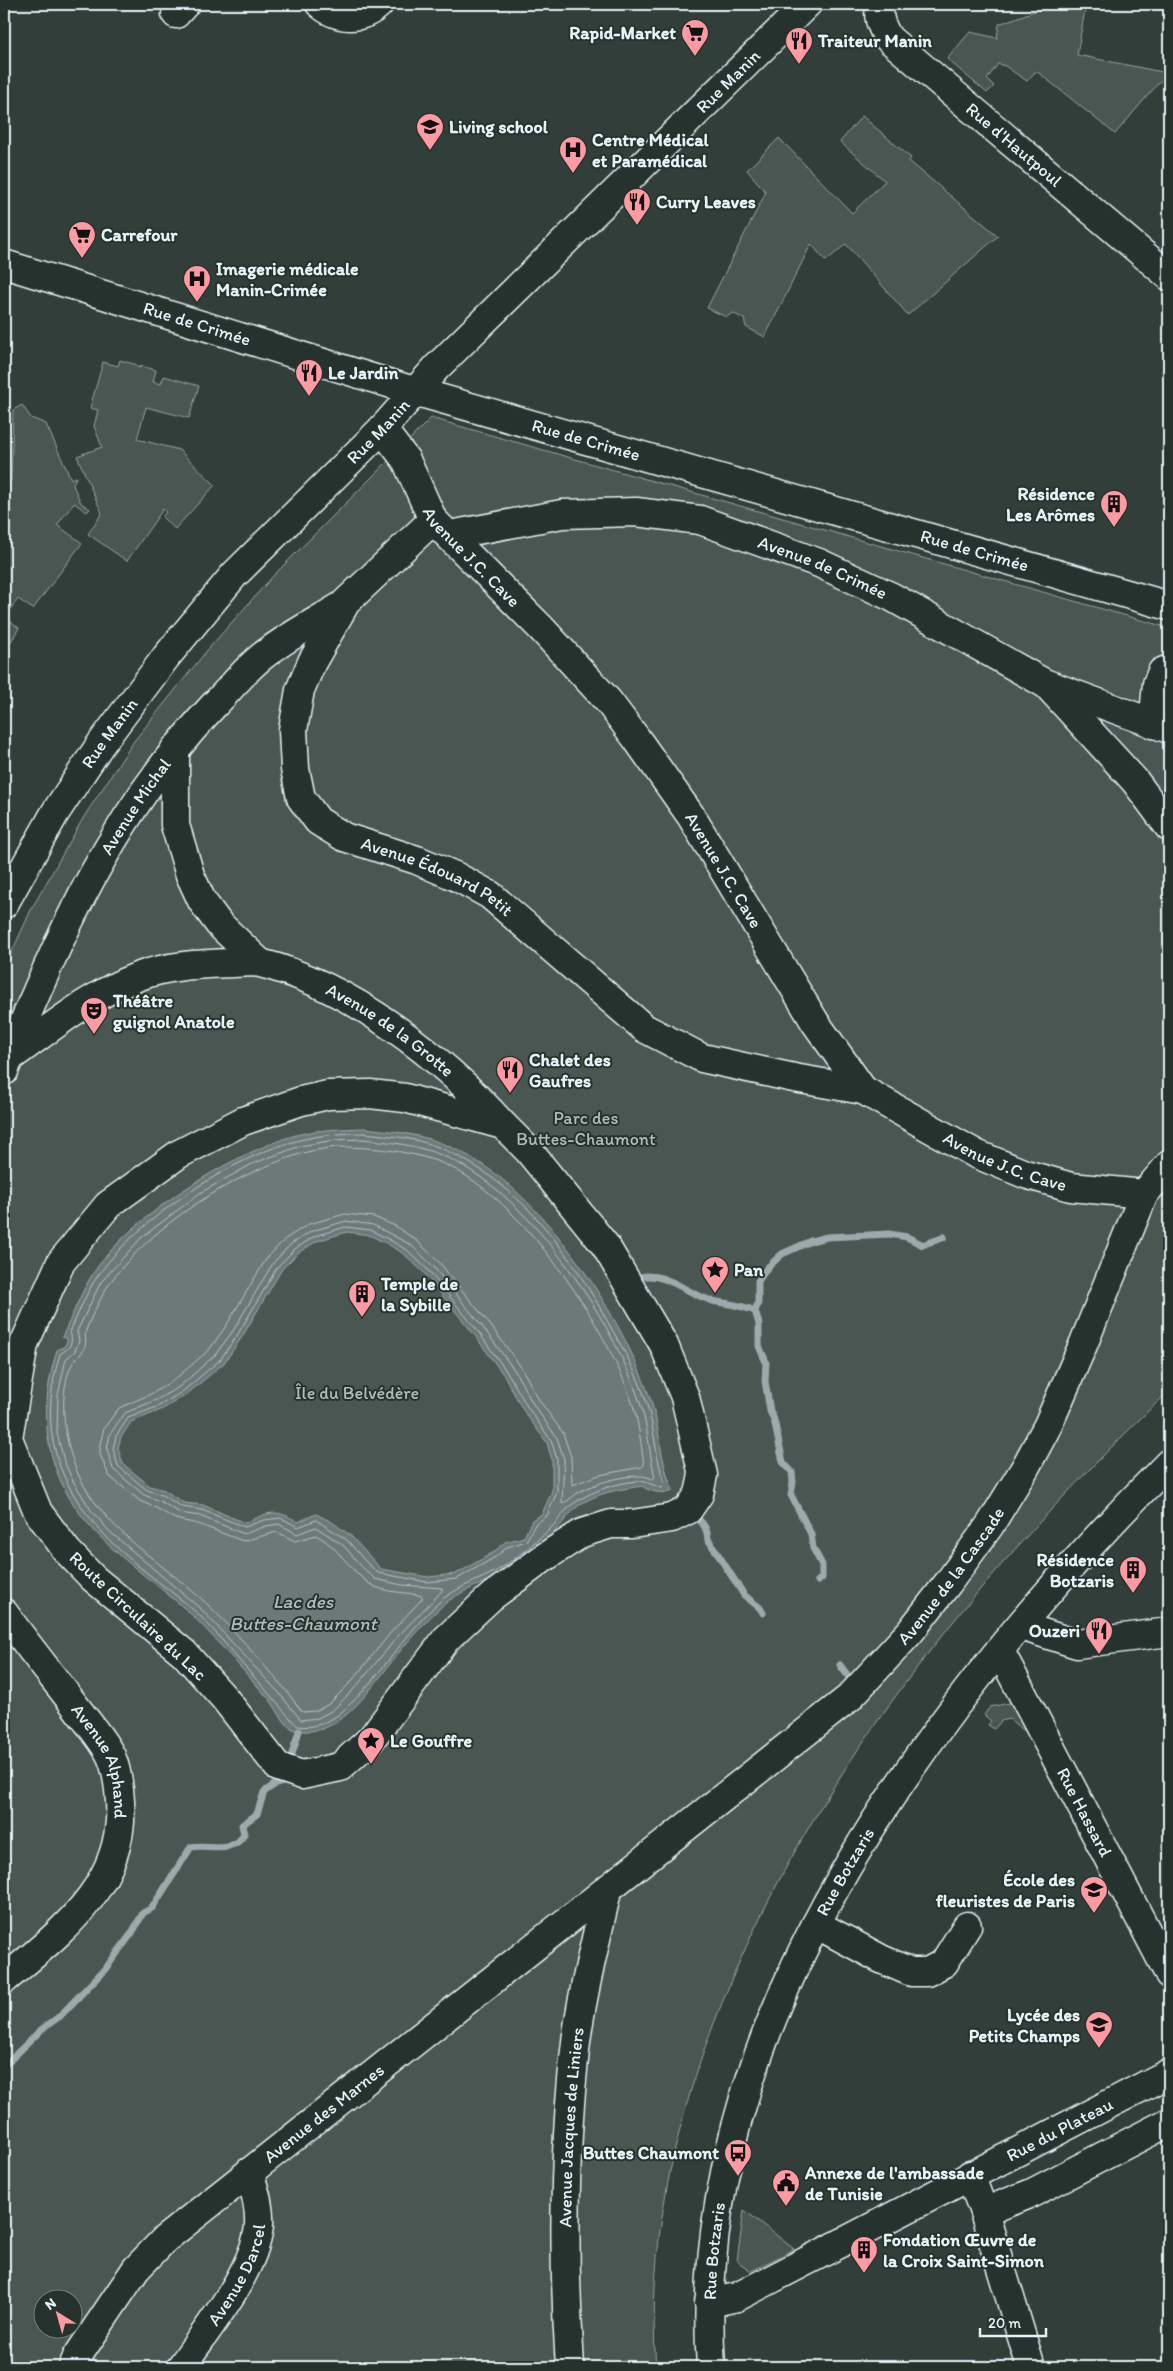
<svg xmlns="http://www.w3.org/2000/svg" width="1173" height="2371" viewBox="0 0 1173 2371" font-family="Itim,sans-serif">
<rect width="100%" height="100%" fill="#323e39"/>
<filter id="ink" filterUnits="userSpaceOnUse"><feTurbulence type="fractalNoise" baseFrequency=".02" numOctaves="2"/><feDisplacementMap in="SourceGraphic" scale="10" xChannelSelector="R" yChannelSelector="G"/><feConvolveMatrix kernelMatrix="1 2 1 2 8 2 1 2 1" color-interpolation-filters="sRGB"/></filter>
<g filter="url(#ink)">
<path fill="#495651" stroke="#98a4a4" fill-rule="evenodd" d="M1054,4H1086L1077,55L1167,73L1115,134L1039,73L1035,72L1027,81L1005,66L998,64L987,79L994,86L987,93L947,59L970,32L997,38L999,24Z
M862,116L911,158L909,161L998,236L908,315L846,244L826,261L811,244L765,337L746,327L744,319L733,313L726,317L707,308L766,192L747,170L779,138L852,213L885,181L840,142Z
M120,360L137,365V367L140,368L141,366L156,370L153,382L161,384L164,376L199,386L189,418L146,407L137,439L179,450L215,485L175,529L162,517L166,512L163,509L127,561L88,534L102,513L77,456L102,447L94,426L98,410L90,408L103,362L118,366Z
M22,405L31,418L46,424L71,479L76,477L73,485L81,503L90,509L87,512L74,503L57,525L82,543L33,609L18,599L5,617L19,628L9,645L4,641V481H11L13,410Z
M431,418L1169,628V1391C980,1571 806,1779 713,2026C672,2134 647,2251 656,2367H4V969L32,908L85,815L134,741L209,648L274,575ZM42,2298H72V2328H42Z
M1014,1702L1030,1735L1009,1719L1001,1721L994,1729L988,1725L991,1721L984,1715L990,1707Z
M744,2210L794,2249L751,2271L737,2261Z"/>
<path fill="#6d7978" stroke="#9ea9ab" fill-rule="evenodd" d="M364,1128C392,1131 420,1134 446,1145C536,1181 619,1309 650,1398C661,1428 659,1461 673,1490C663,1495 650,1492 642,1486C624,1489 605,1491 588,1500C573,1507 566,1520 555,1531C543,1545 524,1558 509,1569C487,1584 460,1589 441,1607C428,1619 417,1631 406,1644C383,1670 356,1718 322,1729C314,1731 298,1733 291,1728C282,1722 276,1707 269,1699C244,1672 220,1643 194,1617C148,1574 90,1543 62,1484C41,1439 43,1396 57,1350L65,1346L68,1339L62,1337C72,1317 80,1294 92,1275C129,1217 230,1154 296,1135C318,1129 342,1129 364,1128ZM347,1232L369,1235L386,1243L404,1254L424,1273L473,1333L505,1377L523,1410L547,1443L552,1460V1491L542,1514L532,1520L524,1537L505,1542L494,1552L456,1574L428,1577L381,1569L351,1536L332,1522L316,1514L298,1522C276,1508 268,1512 245,1523L203,1505L184,1503L164,1490L150,1486L123,1464L118,1448L121,1437L131,1422L161,1410L185,1396L224,1363L242,1337L282,1269L298,1253L317,1241Z"/>
<g fill="none" stroke-linecap="round" stroke-linejoin="round">
<path stroke="#b7c1c5" stroke-width="1" d="M364,1133C391,1136 420,1138 445,1150C521,1184 572,1255 610,1326C624,1350 637,1374 646,1401C655,1428 655,1458 665,1485L662,1488C656,1486 644,1481 640,1481C617,1482 584,1493 567,1509C561,1515 556,1524 549,1530C536,1542 521,1554 506,1565C484,1580 457,1585 437,1604C402,1637 374,1686 338,1715C328,1722 311,1729 298,1726C295,1725 262,1685 255,1678C235,1657 217,1632 196,1612C165,1585 128,1562 100,1530C53,1477 39,1423 60,1354C70,1348 74,1343 70,1332C78,1314 86,1293 97,1277C135,1221 234,1155 300,1140C321,1135 342,1133 364,1133Z
M363,1139C390,1142 416,1145 441,1155C525,1188 613,1318 640,1403C648,1426 649,1453 655,1477L652,1479C638,1470 595,1483 581,1491C574,1494 569,1502 562,1503L564,1459L557,1438L533,1404L515,1371L482,1326L432,1265L411,1245L373,1225L346,1221L312,1231L291,1244L273,1263L233,1331L215,1355L179,1387L156,1400L125,1413L110,1434L107,1449L113,1469L144,1495L160,1501L180,1513L200,1516L244,1534L266,1526L279,1524L297,1534L316,1527L343,1545L362,1567L375,1579L402,1585L442,1588V1591L398,1636L356,1687L333,1710L318,1718L301,1720L279,1693L202,1610L109,1531L91,1510L73,1481L64,1461L57,1433L58,1395L66,1359L75,1351L79,1341L77,1331L101,1282L141,1238L200,1193L252,1164L300,1146L335,1140Z
M336,1147C370,1147 404,1150 437,1161C518,1191 607,1325 633,1405C639,1424 641,1445 644,1465L642,1467L599,1475L572,1485L571,1457L563,1433L539,1400L521,1367L488,1322L438,1261L416,1240L395,1226L374,1217L345,1214L309,1224L285,1239L266,1259L226,1326L209,1350L174,1380L153,1393L119,1408L104,1428L100,1444V1454L109,1476L140,1501L156,1508L175,1519L198,1524L243,1541L277,1532L295,1541L316,1535C339,1547 349,1570 370,1584C385,1594 406,1591 422,1596V1599L392,1631L351,1682L329,1704L316,1711L303,1712C296,1705 290,1695 283,1687C259,1660 233,1628 207,1604C163,1563 106,1532 79,1476C65,1446 57,1398 71,1366C74,1359 82,1355 85,1347C87,1341 84,1336 86,1331C88,1322 104,1292 109,1284C152,1225 231,1175 300,1154C312,1150 324,1149 336,1147Z
M346,1227L370,1230L388,1239L407,1250L427,1269L477,1330L509,1375L528,1408L551,1440L557,1459V1492L547,1516L536,1523L526,1541L507,1547L497,1556L457,1579L427,1582L378,1573L366,1562L347,1540L316,1520L298,1527L281,1518L264,1520L245,1527L202,1510L182,1507L162,1495L147,1490L118,1466L113,1449L116,1436L128,1418L159,1406L182,1392L220,1360L238,1334L278,1266L295,1249L315,1236Z"/>
<path stroke="#9ea9ab" stroke-width="7" d="M640,1277C666,1271 688,1295 713,1301C728,1304 741,1305 755,1311L758,1303V1281L767,1268L782,1254L811,1241L827,1237L889,1234L907,1237L923,1245C930,1241 937,1241 944,1237
M755,1311L759,1324V1346L766,1362L765,1381L770,1411L774,1420L783,1462L792,1472L793,1482L791,1495L811,1534L813,1548L822,1565V1578L818,1581
M698,1519C705,1525 707,1530 708,1539L744,1595L760,1608L763,1613
M840,1665L854,1684
M289,1764L299,1731
M4,2066L41,2030L60,2016L106,1968L132,1933L143,1913L152,1908L191,1847C207,1843 234,1855 244,1834L242,1825L257,1814L264,1792L274,1785L283,1782L285,1776"/>
<defs>
<g id="minor">
<path d="M320,4C337,19 361,21 379,4"/>
<path id="s1" d="M881,4C876,16 882,27 888,38L1169,276"/>
<path d="M176,14L185,4"/>
<path id="s2" d="M4,264L414,391L1169,606"/>
<path id="s3" d="M382,429L406,460L433,520L541,628L608,701L636,738L691,816L815,1022L863,1090L976,1154L1025,1174L1071,1187L1144,1194"/>
<path id="s4" d="M433,520L346,602L312,662L300,690L293,730L295,769L301,798L318,821L344,837L417,860L457,877L490,895L644,1028L702,1058L794,1078L863,1090"/>
<path id="s5" d="M450,535L562,514L636,512L700,520L819,563L892,597L1044,683L1169,729"/>
<path d="M1049,687L1135,781L1169,827"/>
<path d="M1153,724L1157,684L1162,672L1169,669"/>
<path d="M175,749V825L190,875L202,901L219,924L259,962"/>
<path id="s6" d="M4,904L55,813L100,745L166,657L234,575L382,429L437,367L807,4"/>
<path id="s7" d="M9,1058C50,1029 90,995 137,977C168,965 201,964 234,963C242,963 252,961 260,963C350,985 442,1057 503,1125"/>
<path id="s8" d="M4,1071C57,937 115,810 215,704C230,689 244,671 260,658C284,638 316,622 343,605"/>
<path d="M370,1094L405,1098L503,1125L528,1150L605,1245L664,1345L685,1397L703,1475L699,1494L688,1510L672,1518L632,1524H611L582,1533L545,1557L491,1597L446,1639L371,1739L340,1767L302,1775L278,1767L225,1699L184,1653L93,1578L67,1551L38,1512L8,1438L24,1344L61,1262L108,1205L179,1154L243,1121L301,1101L328,1095Z"/>
<path id="s9" d="M4,1613C27,1645 52,1676 76,1707C87,1722 102,1738 111,1756C117,1770 119,1786 120,1801C126,1884 62,1931 4,1980"/>
<path d="M1021,1626L1077,1644L1169,1632"/>
<path id="s10" d="M1000,1651L1169,1974"/>
<path d="M816,1924L881,1959L911,1972H927L944,1963L967,1926"/>
<path d="M970,2175L984,2212L1031,2367"/>
<path d="M984,2212L1032,2193L1169,2122"/>
<path id="s11" d="M709,2303L737,2297L1169,2073"/>
<path id="s12" d="M73,2367L77,2357L136,2269L165,2239L849,1698L910,1632L948,1583L990,1525L1025,1468L1048,1425L1083,1345L1144,1194L1169,1165"/>
<path id="s13" d="M181,2367C206,2330 250,2277 258,2233C262,2213 255,2191 249,2172"/>
<path id="s14" d="M570,2367C563,2259 563,2150 576,2042C582,1992 596,1941 607,1891"/>
<path id="s15" d="M711,2367C687,2021 937,1696 1169,1463"/>
</g>
</defs>
<use href="#minor" stroke="#e8f1f8" stroke-width="31"/>
<use href="#minor" stroke="#26332d" stroke-width="28"/>
</g>
</g>
<defs>
<symbol id="supermarket-pin" viewBox="-11 -11 22 30"><path d="M0 17L-7.5 6A9.5 9.5 0 1 1 7.5 6Z" fill="#ff9aa2" stroke="#26332d"/><path d="M-6-5.5h2.5l.6 2H6L4.5 2H-2.5L-4.4-4H-6ZM-1.5 3.2a1.3 1.3 0 1 0 .1 0ZM3 3.2a1.3 1.3 0 1 0 .1 0Z" fill="#111"/></symbol>
<symbol id="restaurant-pin" viewBox="-11 -11 22 30"><path d="M0 17L-7.5 6A9.5 9.5 0 1 1 7.5 6Z" fill="#ff9aa2" stroke="#26332d"/><path d="M-5-6h1v4h1v-4h1v4h1v-4h1v5L-1.5 .5V6h-2V.5L-5-1ZM5-6V6H3V1.5H1.5Q1.5-4 5-6Z" fill="#111"/></symbol>
<symbol id="school-pin" viewBox="-11 -11 22 30"><path d="M0 17L-7.5 6A9.5 9.5 0 1 1 7.5 6Z" fill="#ff9aa2" stroke="#26332d"/><path d="M0-5L7-2L0 1L-7-2ZM-4 1L0 2.5L4 1V4Q0 6-4 4Z" fill="#111"/></symbol>
<symbol id="hospital-pin" viewBox="-11 -11 22 30"><path d="M0 17L-7.5 6A9.5 9.5 0 1 1 7.5 6Z" fill="#ff9aa2" stroke="#26332d"/><path d="M-5-5h3v3.5h4V-5h3V5h-3V1.5h-4V5h-3Z" fill="#111"/></symbol>
<symbol id="building-pin" viewBox="-11 -11 22 30"><path d="M0 17L-7.5 6A9.5 9.5 0 1 1 7.5 6Z" fill="#ff9aa2" stroke="#26332d"/><path d="M-4-6H4V6H1V3H-1V6H-4ZM-2.5-4.3h1.7v1.8h-1.7ZM.8-4.3h1.7v1.8H.8ZM-2.5-1h1.7V.8h-1.7ZM.8-1h1.7V.8H.8Z" fill="#111"/></symbol>
<symbol id="theatre-pin" viewBox="-11 -11 22 30"><path d="M0 17L-7.5 6A9.5 9.5 0 1 1 7.5 6Z" fill="#ff9aa2" stroke="#26332d"/><path d="M-5-5.5Q0-4 5-5.5V0Q5 5 0 6Q-5 5-5 0ZM-3.3-2.5H-1v1.5H-3.3ZM1-2.5H3.3v1.5H1ZM-2.8 1Q0 5.5 2.8 1Z" fill="#111"/></symbol>
<symbol id="sight-pin" viewBox="-11 -11 22 30"><path d="M0 17L-7.5 6A9.5 9.5 0 1 1 7.5 6Z" fill="#ff9aa2" stroke="#26332d"/><path d="M0-6L1.8-2.2L6-1.7L2.9 1.2L3.7 5.4L0 3.3L-3.7 5.4L-2.9 1.2L-6-1.7L-1.8-2.2Z" fill="#111"/></symbol>
<symbol id="bus-pin" viewBox="-11 -11 22 30"><path d="M0 17L-7.5 6A9.5 9.5 0 1 1 7.5 6Z" fill="#ff9aa2" stroke="#26332d"/><path d="M-5-6H5V4H4V6H2V4H-2V6H-4V4H-5ZM-3.5-4V0h7V-4ZM-3.5 1.2v1.5H-2V1.2ZM2 1.2v1.5H3.5V1.2Z" fill="#111"/></symbol>
<symbol id="civic-pin" viewBox="-11 -11 22 30"><path d="M0 17L-7.5 6A9.5 9.5 0 1 1 7.5 6Z" fill="#ff9aa2" stroke="#26332d"/><path d="M-.6-6.5H3V-4.5H.6V-3L4-1V1h2V6H-6V1h2V-1L-.6-3ZM-1.2 2.5V6h2.4V2.5Z" fill="#111"/></symbol>
</defs>
<g fill-rule="evenodd">
<use href="#supermarket-pin" x="679" y="17" width="32" height="43"/>
<use href="#restaurant-pin" x="783" y="25" width="32" height="43"/>
<use href="#school-pin" x="414" y="111" width="32" height="43"/>
<use href="#hospital-pin" x="557" y="134" width="32" height="43"/>
<use href="#restaurant-pin" x="621" y="186" width="32" height="43"/>
<use href="#supermarket-pin" x="66" y="219" width="32" height="43"/>
<use href="#hospital-pin" x="181" y="263" width="32" height="43"/>
<use href="#restaurant-pin" x="293" y="357" width="32" height="43"/>
<use href="#building-pin" x="1098" y="488" width="32" height="43"/>
<use href="#theatre-pin" x="78" y="995" width="32" height="43"/>
<use href="#restaurant-pin" x="494" y="1054" width="32" height="43"/>
<use href="#sight-pin" x="699" y="1254" width="32" height="43"/>
<use href="#building-pin" x="346" y="1278" width="32" height="43"/>
<use href="#building-pin" x="1117" y="1554" width="32" height="43"/>
<use href="#restaurant-pin" x="1083" y="1615" width="32" height="43"/>
<use href="#sight-pin" x="355" y="1725" width="32" height="43"/>
<use href="#school-pin" x="1078" y="1874" width="32" height="43"/>
<use href="#school-pin" x="1083" y="2009" width="32" height="43"/>
<use href="#bus-pin" x="722" y="2137" width="32" height="43"/>
<use href="#civic-pin" x="770" y="2167" width="32" height="43"/>
<use href="#building-pin" x="848" y="2234" width="32" height="43"/>
</g>
<g text-anchor="middle" dominant-baseline="central" stroke-width="4" stroke-linejoin="round" paint-order="stroke">
<g font-size="18" font-weight="bold" fill="#e8f1f8" stroke="#26332d" text-anchor="start">
<text x="676" y="33" text-anchor="end">Rapid-Market</text>
<text x="818" y="41">Traiteur Manin</text>
<text x="449" y="127">Living school</text>
<text x="592" y="140">Centre Médical<tspan x="592" dy="21">et Paramédical</tspan></text>
<text x="656" y="202">Curry Leaves</text>
<text x="101" y="235">Carrefour</text>
<text x="216" y="269">Imagerie médicale<tspan x="216" dy="21">Manin-Crimée</tspan></text>
<text x="328" y="373">Le Jardin</text>
<text x="1095" y="494" text-anchor="end">Résidence<tspan x="1095" dy="21">Les Arômes</tspan></text>
<text x="113" y="1001">Théâtre<tspan x="113" dy="21">guignol Anatole</tspan></text>
<text x="529" y="1060">Chalet des<tspan x="529" dy="21">Gaufres</tspan></text>
<text x="734" y="1270">Pan</text>
<text x="381" y="1284">Temple de<tspan x="381" dy="21">la Sybille</tspan></text>
<text x="1114" y="1560" text-anchor="end">Résidence<tspan x="1114" dy="21">Botzaris</tspan></text>
<text x="1080" y="1631" text-anchor="end">Ouzeri</text>
<text x="390" y="1741">Le Gouffre</text>
<text x="1075" y="1880" text-anchor="end">École des<tspan x="1075" dy="21">fleuristes de Paris</tspan></text>
<text x="1080" y="2015" text-anchor="end">Lycée des<tspan x="1080" dy="21">Petits Champs</tspan></text>
<text x="719" y="2153" text-anchor="end">Buttes Chaumont</text>
<text x="805" y="2173">Annexe de l'ambassade<tspan x="805" dy="21">de Tunisie</tspan></text>
<text x="883" y="2240">Fondation Œuvre de<tspan x="883" dy="21">la Croix Saint-Simon</tspan></text>
</g>
<g font-size="18" fill="#e8f1f8" stroke="#26332d">
<text stroke="none"><textPath href="#s6" startOffset="1101">Rue Manin</textPath></text>
<text stroke="none"><textPath href="#s1" startOffset="201">Rue d'Hautpoul</textPath></text>
<text stroke="none"><textPath href="#s2" startOffset="202">Rue de Crimée</textPath></text>
<text stroke="none"><textPath href="#s6" startOffset="606">Rue Manin</textPath></text>
<text stroke="none"><textPath href="#s2" startOffset="608">Rue de Crimée</textPath></text>
<text stroke="none"><textPath href="#s2" startOffset="1012">Rue de Crimée</textPath></text>
<text stroke="none"><textPath href="#s3" startOffset="158">Avenue J.C. Cave</textPath></text>
<text stroke="none"><textPath href="#s5" startOffset="384">Avenue de Crimée</textPath></text>
<text stroke="none"><textPath href="#s6" startOffset="201">Rue Manin</textPath></text>
<text stroke="none"><textPath href="#s8" startOffset="296">Avenue Michal</textPath></text>
<text stroke="none"><textPath href="#s3" startOffset="562">Avenue J.C. Cave</textPath></text>
<text stroke="none"><textPath href="#s4" startOffset="489">Avenue Édouard Petit</textPath></text>
<text stroke="none"><textPath href="#s7" startOffset="424">Avenue de la Grotte</textPath></text>
<text stroke="none"><textPath href="#s3" startOffset="982">Avenue J.C. Cave</textPath></text>
<text stroke="none"><textPath href="#s12" startOffset="1190">Avenue de la Cascade</textPath></text>
<text transform="translate(138 1616) rotate(43)">Route Circulaire du Lac</text>
<text stroke="none"><textPath href="#s9" startOffset="180">Avenue Alphand</textPath></text>
<text stroke="none"><textPath href="#s10" startOffset="182">Rue Hassard</textPath></text>
<text stroke="none"><textPath href="#s15" startOffset="521">Rue Botzaris</textPath></text>
<text stroke="none"><textPath href="#s12" startOffset="361">Avenue des Marnes</textPath></text>
<text stroke="none"><textPath href="#s14" startOffset="240">Avenue Jacques de Liniers</textPath></text>
<text stroke="none"><textPath href="#s11" startOffset="392">Rue du Plateau</textPath></text>
<text stroke="none"><textPath href="#s15" startOffset="116">Rue Botzaris</textPath></text>
<text stroke="none"><textPath href="#s13" startOffset="109">Avenue Darcel</textPath></text>
</g>
<g font-size="18" fill="#b0bbbe" stroke="#26332d">
<text x="586" y="1118">Parc des<tspan x="586" dy="21">Buttes-Chaumont</tspan></text>
<text x="357" y="1393">Île du Belvédère</text>
</g>
<g font-size="19" font-style="italic" fill="#b1bbbe" stroke="#26332d">
<text x="303" y="1601">Lac des<tspan x="303" dy="22">Buttes-Chaumont</tspan></text>
</g>
</g>
<rect width="1173" height="2371" fill="none" stroke="#26332d" stroke-width="20"/>
<rect x="10" y="10" width="1153" height="2351" fill="none" stroke="#e8f1f8" stroke-width="2" filter="url(#ink)"/>
<g transform="translate(58 2314) rotate(323)"><circle r="24" fill="#26332d" stroke="#747f7e"/>
<path d="M0-4L9 19L0 12L-9 19Z" fill="#ff9aa2"/>
<text y="-8" font-size="14" font-weight="bold" text-anchor="middle" fill="#e8f1f8">N</text>
</g>
<path d="M980 2328v8h66v-8" fill="none" stroke="#e8f1f8" stroke-width="2.5"/>
<text x="988" y="2328" font-size="15" fill="#e8f1f8" stroke="#26332d" stroke-width="4" paint-order="stroke">20 m</text>
</svg>
